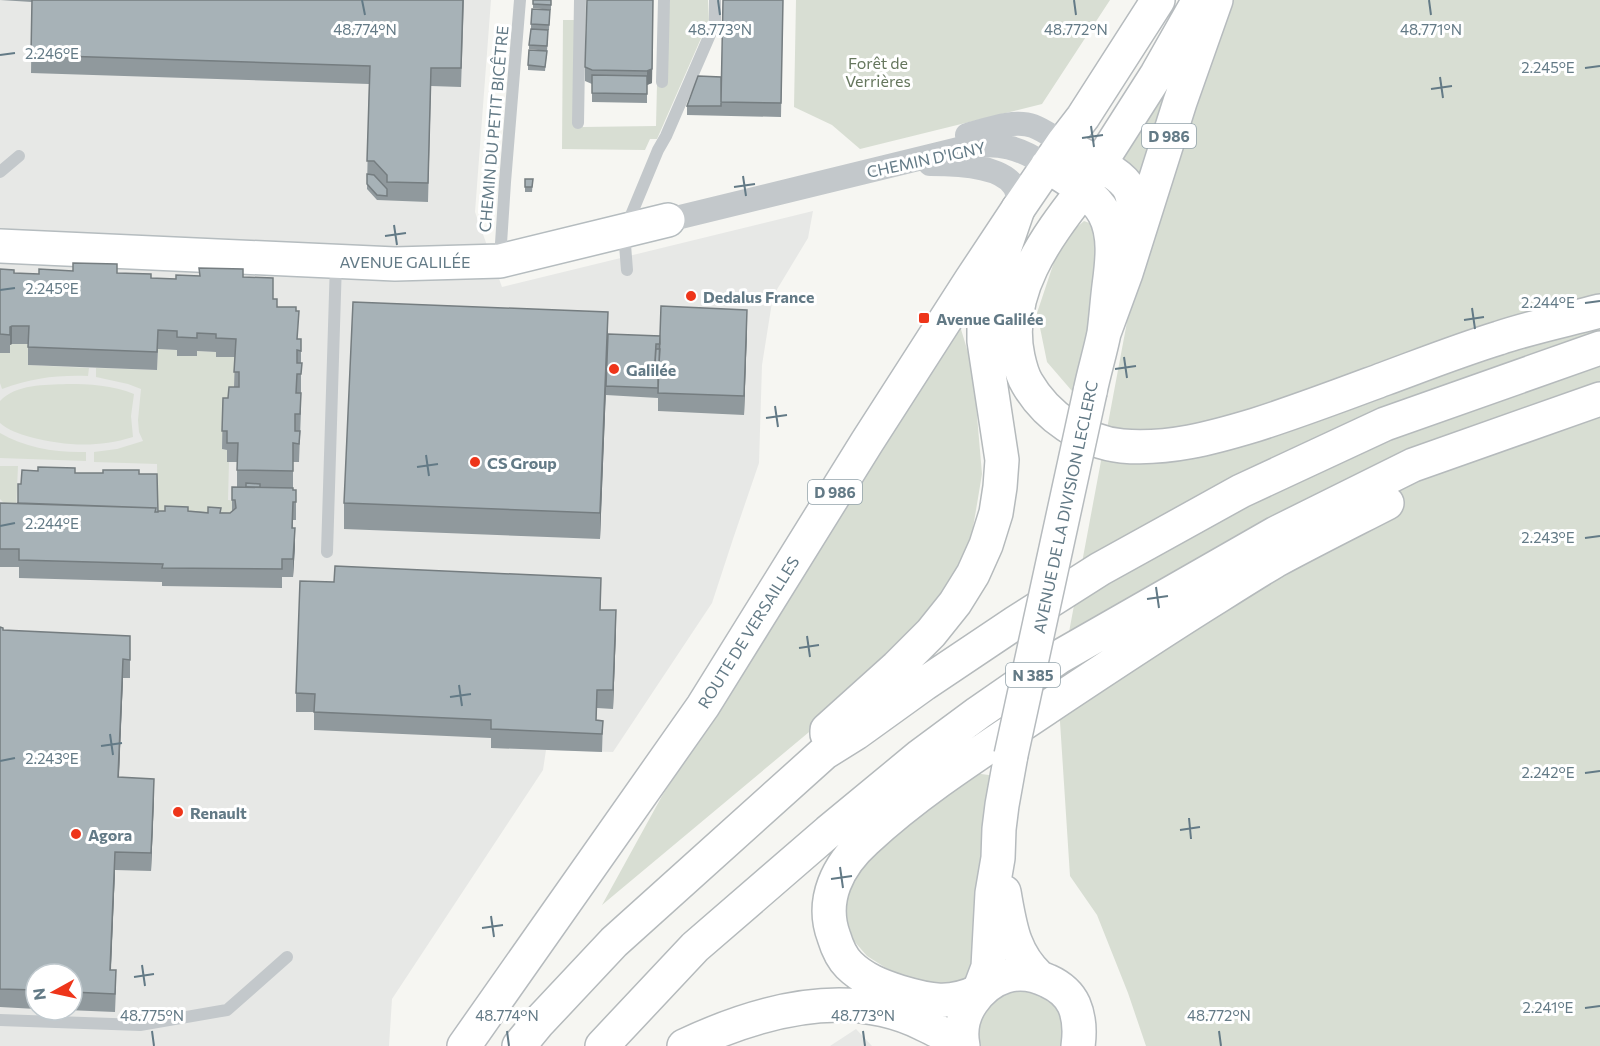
<svg xmlns="http://www.w3.org/2000/svg" width="1600" height="1046" viewBox="0 0 1600 1046" font-family="Commissioner,sans-serif">
<rect width="100%" height="100%" fill="#f6f6f2"/>
<path fill="#e7e8e6" fill-rule="evenodd" d="M0,0H491L475,212L502,287L813,211L808,238L773,296L762,365L759,463L733,539L712,603L613,752L546,750L543,770L392,999L389,1046H0ZM36,974H72V1010H36Z
M856,1029L872,1046H830Z"/>
<path fill="#d8ded3" d="M670,0H708L709,20L657,139H650L645,150L562,149L563,20H574L581,123L583,127L656,126L657,84Z
M796,0H1110L1042,104L860,149L832,125L794,107Z
M1206,0L1147,180L1115,157Z
M1228,0H1600V1046H1146L1128,993L1097,915L1070,876L1058,691L1144,231Z
M1084,221L1095,225L1101,258L1080,379L1072,391L1047,362L1037,313L1056,256L1068,235Z
M960,326L973,369L982,474L971,540L954,578L905,638L839,707L602,905L662,796Z
M12,344H29V365L89,368L88,376C56,375 33,378 2,389L0,383V353Z
M158,349L216,352V357H236L234,389L222,449L227,450L229,462L228,500L237,501L232,517L158,526L157,464L94,462V452L117,449L143,441L139,432L138,420L141,389L128,384L96,377V368L157,370Z
M67,384C89,384 113,385 134,394L131,416L133,437C97,448 66,446 30,437C19,434 8,430 0,423V401C16,384 45,385 67,384Z
M0,433C25,448 58,453 86,452V461L0,458Z
M0,466H18L16,511L11,510L0,499Z
M974,773L996,776L972,977L955,987L921,984L886,968L867,956L854,941L847,921L846,904L852,882L865,862L889,839Z
M1019,990C1039,991 1057,1001 1063,1022C1065,1029 1064,1038 1063,1046H981C972,1017 992,996 1019,990Z"/>
<g fill="none" stroke-linecap="round" stroke-linejoin="round">
<defs>
<path id="secondary" d="M0,246L395,264L500,261L668,220"/>
<path id="primary" d="M1081,154C1096,162 1123,175 1130,190C1136,203 1133,219 1131,232
M1047,166C1067,179 1092,192 1104,213C1116,235 1112,263 1109,286C1107,302 1106,318 1104,333C1100,353 1094,372 1090,392
M1083,190L1157,74L1199,0
M1104,333L1126,273L1180,102L1216,0
M1004,892C1010,925 1013,953 1039,977
M979,991L988,967L992,893L998,858L999,829L1002,805L1011,755
M464,1046L703,706L867,442L971,280L1018,209L1063,143L1083,117L1158,0
M963,1046C960,1031 963,1015 972,1002C990,976 1018,966 1048,981C1059,986 1069,994 1074,1005C1080,1019 1080,1032 1078,1046"/>
<path id="trunk" d="M1083,190C1046,238 1004,293 1018,357C1020,366 1022,375 1027,383C1046,416 1083,442 1122,446C1168,450 1212,438 1255,425C1299,411 1341,395 1384,379C1422,365 1460,350 1499,338C1532,327 1566,320 1600,311
M827,734V730L897,667L931,633L955,603L973,574L986,545L996,513L1000,487L1002,460L984,341V308L1018,209
M979,991C950,1005 930,1001 900,992C881,986 863,979 849,965C841,957 837,947 834,937C820,900 838,865 866,840C920,790 984,750 1045,709C1102,671 1159,633 1217,597C1236,585 1255,573 1275,561C1312,541 1350,522 1387,503
M519,1046L537,1024L614,942L824,753L856,733L924,684L1015,623L1100,569L1241,491L1385,424L1600,348
M602,1046L695,947L828,832L920,756L978,713L1059,657L1276,533L1413,465L1600,399
M684,1046C756,1012 847,986 923,1024C936,1030 947,1035 957,1046"/>
</defs>
<use href="#secondary" stroke="#b5bcbf" stroke-width="36"/>
<use href="#primary" stroke="#b6bbbe" stroke-width="36"/>
<use href="#trunk" stroke="#b5babc" stroke-width="36"/>
<path stroke="#c3c8cb" stroke-width="12" d="M662,82L664,0
M578,123L580,0
M0,172L19,156
M500,259L505,182L520,0
M627,270L624,232L658,150L666,136L715,23V0
M327,552L336,262
M0,1020L140,1025L227,1010L287,957"/>
<path stroke="#c3c8cb" stroke-width="24" d="M967,135C986,130 1014,119 1033,126C1044,130 1054,138 1063,143
M930,164C953,164 1000,165 1014,186C1019,194 1018,201 1018,209
M668,220L967,147C999,142 1020,147 1047,166"/>
<use href="#secondary" stroke="#fff" stroke-width="33"/>
<use href="#primary" stroke="#fff" stroke-width="33"/>
<use href="#trunk" stroke="#fff" stroke-width="33"/>
<defs>
<path id="primary-bridge" d="M1011,755L1090,392"/>
</defs>
<use href="#primary-bridge" stroke="#b6bbbe" stroke-width="36" stroke-linecap="butt"/>
<use href="#primary-bridge" stroke="#fff" stroke-width="33"/>
</g>
<path fill="#90999d" d="M0,0H464L461,87L431,86L428,202L377,200L367,189L369,84L31,73L32,2Z
M533,0H551V10L533,8Z
M653,0L652,83L647,85V103L592,102V84L585,81V67Z
M783,0L781,117L687,115V106L721,77Z
M550,10L549,30L531,29V24Z
M548,35L547,51L529,49V45Z
M547,51L545,71L528,70V65Z
M525,179H533L532,192H525Z
M0,269L14,273L39,274L73,271L117,273L151,278L176,279L243,277L273,299L298,339H301V393H298L301,411L299,462H293V490H296V520H293V528L295,546L293,577H282V588L162,586V582L19,578V567H0V503H18L21,484L75,473L139,474L158,512L188,511L230,513L232,512V487H237V462H227V450L222,449L223,398H228L234,387L235,357H216V352L197,351V356H177V350L158,349L157,370L28,365V344H12L10,345V353H0Z
M747,329L744,415L658,411V398L606,395V386L660,336Z
M608,338L600,539L344,529V503Z
M601,596L600,610L616,629L613,709L597,708L596,720L603,721L602,752L491,748V738L314,730V712H296V693Z
M0,627L3,630L130,654V678H123L119,777L154,797L151,871L115,870L111,970L116,988L115,1012L67,1010H72V974H36V1009L0,1007Z"/>
<path fill="#757d80" d="M653,0L652,83L647,85V71Z
M747,310V329L744,415V396Z
M608,312V338L600,539V513Z
M12,326V344L10,345V353V327Z
M295,528V546L293,577V559Z
M616,610V629L613,709V690Z
M123,659V678L118,796V777Z
M154,779V797L151,871V853Z
M115,852V870L110,988V970Z"/>
<path fill="#a7b2b7" stroke="#757d80" stroke-width="1.5" d="M32,0H463L461,68H431L428,183L387,182V175L374,161H367L370,66L31,55Z
M533,0H551V5L533,4Z
M587,0H653L652,69L647,71L592,70L585,67Z
M723,0H783L781,103L721,102Z
M532,9L550,10L549,25L531,24Z
M531,29L548,30L547,46L529,45Z
M529,50L547,51L545,67L528,65Z
M592,75L647,76V94L592,93Z
M698,76L721,77V106H687Z
M367,174L374,175L387,189V196L377,195L367,184Z
M525,179H533L532,187H525Z
M73,263L117,264V273L151,274V278L176,279V275L200,276L199,268L243,269V277L273,278V299H277V307H296V311H299L297,339H301V351L297,350V363H302L301,374H297L296,393H301L300,414H295V431H300L299,444L293,443V471L237,470L238,443H227V431H222L223,398H228L229,387H239V372H234L236,339L216,338V334L197,333V338L177,337V331L158,330L157,352L28,347L29,326H12L10,327V335L0,334V269L14,270V273L39,274V269L73,271Z
M353,302L608,312L600,513L344,503Z
M661,306L747,310L744,396L658,393Z
M608,334L660,336V344H656L654,377H658V388L606,386Z
M656,349H660L658,377H654Z
M38,467L75,468V473H103V470H139V474H157L158,512H155L156,508L18,503V484H21L22,470L38,471Z
M246,483L260,484V487H246Z
M232,487L293,488V490H296V502H293L292,528H295L293,559H282V569L162,568L163,564L19,560V549H0V503L156,508L155,512H158V511H165V506L188,507V511L208,513V507L221,508L220,513H230L236,508L235,500H232Z
M335,566L601,578L600,610H616L613,690H597L596,720L603,721L602,734L491,729V720L314,712L315,694L296,693L300,581L334,582Z
M0,627L3,628V630L130,636V660L123,659L118,777L154,779L152,832L151,853L115,852L110,970H116L115,994L72,992V974H36V990L0,989Z"/>
<path fill="none" stroke="#637a86" stroke-width="2" d="M362,0L365,15M718,0L720,15M1074,0L1076,15M1429,0L1431,15M0,55L15,53M1585,68L1600,66M1440,77L1443,98M1431,89L1452,86M1091,126L1094,147M1082,138L1103,135M743,176L746,196M734,187L755,184M394,225L397,245M385,236L406,233M0,290L15,288M1585,303L1600,301M1472,308L1475,329M1464,320L1484,317M1124,357L1127,378M1115,369L1136,366M775,406L778,427M766,418L787,415M426,455L429,476M417,467L438,464M0,526L15,523M1585,538L1600,536M1156,587L1159,608M1147,599L1168,596M807,636L810,657M799,648L819,645M459,685L462,706M450,697L471,694M110,734L113,755M101,746L122,743M0,761L15,758M1585,773L1600,771M1189,818L1191,839M1180,830L1200,827M840,867L843,888M831,879L852,876M491,916L494,937M482,928L503,925M142,965L145,986M134,977L154,974M1585,1008L1600,1006M152,1031L154,1046M507,1031L509,1046M863,1031L865,1046M1219,1031L1221,1046"/>
<g fill="#ee351a" stroke="#fff" stroke-width="2">
<circle cx="691" cy="296" r="6"/>
<rect x="918" y="312" width="12" height="12" rx="3"/>
<circle cx="614" cy="369" r="6"/>
<circle cx="475" cy="462" r="6"/>
<circle cx="178" cy="812" r="6"/>
<circle cx="76" cy="834" r="6"/>
</g>
<g text-anchor="middle" dominant-baseline="central" stroke-width="6" stroke-linejoin="round" paint-order="stroke">
<g fill="#fff" stroke="#92a2aa" stroke-width="1.5">
<rect x="1142" y="124" width="54" height="24" rx="4.5"/>
<rect x="808" y="480" width="54" height="24" rx="4.5"/>
<rect x="1006" y="663" width="54" height="24" rx="4.5"/>
</g>
<g font-size="15" font-weight="bold" fill="#637a86">
<text x="1169" y="136">D 986</text>
<text x="835" y="492">D 986</text>
<text x="1033" y="675">N 385</text>
</g>
<g font-size="16" fill="#66775e" stroke="#fff">
<text x="878" y="62">Forêt de<tspan x="878" dy="18">Verrières</tspan></text>
</g>
<g font-size="16" fill="#637a86" stroke="#fff">
<text transform="translate(493 129) rotate(-85)">CHEMIN DU PETIT BICÊTRE</text>
<text transform="translate(926 159) rotate(-12)">CHEMIN D'IGNY</text>
<text x="405" y="261">AVENUE GALILÉE</text>
<text transform="translate(1065 507) rotate(-78)">AVENUE DE LA DIVISION LECLERC</text>
<text transform="translate(748 632) rotate(-58)">ROUTE DE VERSAILLES</text>
</g>
<g font-size="16" font-weight="bold" fill="#637a86" stroke="#fff" text-anchor="start">
<text x="703" y="296">Dedalus France</text>
<text x="936" y="318">Avenue Galilée</text>
<text x="626" y="369">Galilée</text>
<text x="487" y="462">CS Group</text>
<text x="190" y="812">Renault</text>
<text x="88" y="834">Agora</text>
</g>
</g>
<g font-size="15" text-anchor="middle" fill="#637a86" stroke="#fff" stroke-width="6" stroke-linejoin="round" paint-order="stroke">
<text x="365" y="35">48.774°N</text>
<text x="720" y="35">48.773°N</text>
<text x="1076" y="35">48.772°N</text>
<text x="1431" y="35">48.771°N</text>
<text x="52" y="59">2.246°E</text>
<text x="1548" y="73">2.245°E</text>
<text x="52" y="294">2.245°E</text>
<text x="1548" y="308">2.244°E</text>
<text x="52" y="529">2.244°E</text>
<text x="1548" y="543">2.243°E</text>
<text x="52" y="764">2.243°E</text>
<text x="1548" y="778">2.242°E</text>
<text x="1548" y="1013">2.241°E</text>
<text x="152" y="1021">48.775°N</text>
<text x="507" y="1021">48.774°N</text>
<text x="863" y="1021">48.773°N</text>
<text x="1219" y="1021">48.772°N</text>
</g>
<g transform="translate(54 992) rotate(262)"><circle r="28" fill="#ffffff" stroke="#c1cacf" stroke-width="1.5"/>
<path d="M0-4.5L10 22L0 15L-10 22Z" fill="#ee351a"/>
<text y="-9" font-size="16" font-weight="bold" text-anchor="middle" fill="#637a86">N</text>
</g>
</svg>
